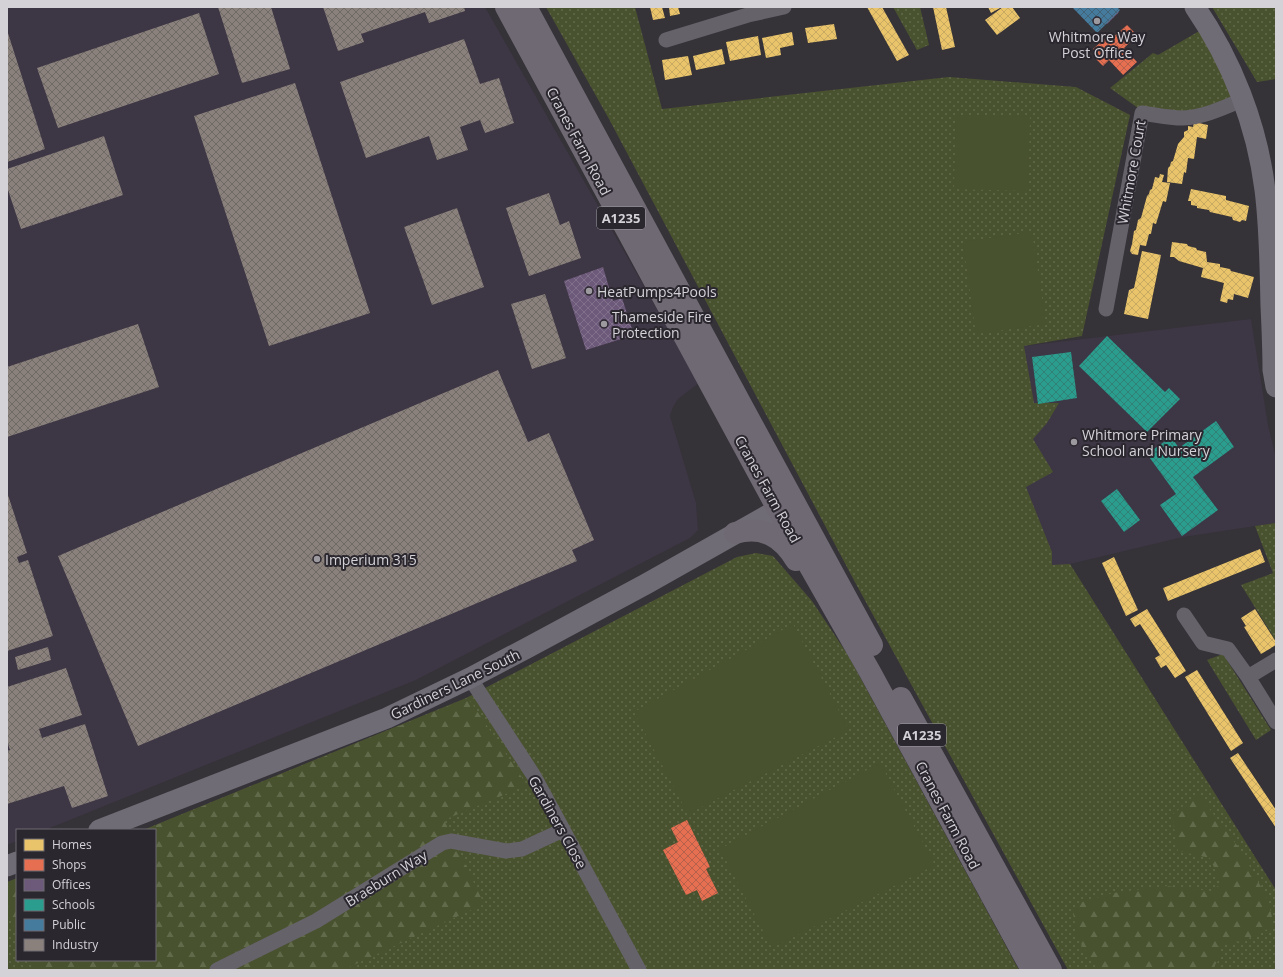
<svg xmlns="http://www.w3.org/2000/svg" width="1283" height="977" viewBox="0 0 1283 977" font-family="'Open Sans',sans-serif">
<defs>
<pattern id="grass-dots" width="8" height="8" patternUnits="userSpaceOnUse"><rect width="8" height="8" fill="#49522e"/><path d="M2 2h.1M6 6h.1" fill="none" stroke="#626a4c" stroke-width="1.8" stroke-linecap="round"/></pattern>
<pattern id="forest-firs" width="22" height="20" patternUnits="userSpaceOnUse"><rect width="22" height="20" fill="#49522e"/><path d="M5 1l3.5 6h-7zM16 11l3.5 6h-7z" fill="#626a4c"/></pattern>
<pattern id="homes-cross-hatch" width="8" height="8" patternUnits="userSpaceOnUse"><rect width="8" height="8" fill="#e9c46a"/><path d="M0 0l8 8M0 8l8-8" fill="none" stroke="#c7a962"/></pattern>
<pattern id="shops-cross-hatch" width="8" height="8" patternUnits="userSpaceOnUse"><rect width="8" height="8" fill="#e76f51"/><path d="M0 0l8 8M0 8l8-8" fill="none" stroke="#b5614c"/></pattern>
<pattern id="offices-cross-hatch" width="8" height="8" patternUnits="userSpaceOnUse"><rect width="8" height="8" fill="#6d597a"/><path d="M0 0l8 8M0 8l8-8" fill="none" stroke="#81708c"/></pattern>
<pattern id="schools-cross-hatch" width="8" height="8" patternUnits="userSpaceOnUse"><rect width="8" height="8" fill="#2a9d8f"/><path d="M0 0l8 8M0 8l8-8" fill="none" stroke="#318177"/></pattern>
<pattern id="public-cross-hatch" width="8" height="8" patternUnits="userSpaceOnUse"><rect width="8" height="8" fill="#457b9d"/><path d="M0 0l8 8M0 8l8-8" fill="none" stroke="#436378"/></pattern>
<pattern id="industry-cross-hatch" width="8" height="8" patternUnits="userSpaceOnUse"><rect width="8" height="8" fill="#8a817c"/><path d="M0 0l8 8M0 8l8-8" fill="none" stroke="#706a67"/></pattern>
</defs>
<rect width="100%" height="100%" fill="#353238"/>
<path fill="#3d3644" d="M7,7H485L699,383L678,399L673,407L670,416L696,503L698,530L690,538L416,680L45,830H17V841L7,845Z
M1251,319L1268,425L1276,458V523L1183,537L1070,564L1052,570L891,578L1024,346Z"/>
<path fill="url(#grass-dots)" d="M546,7H635L662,109L949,77L1076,87L1130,115L1082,336L1024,346L1034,403H1059L1047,423L1033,439L1053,472L1026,487L1052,552V565L1070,564L1276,890V970H1068L856,584L609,119Z
M893,7H920L929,45L917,50Z
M1212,7H1276V79L1257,82Z
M1201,30L1235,99L1190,112L1138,108L1110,88L1153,53L1158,55Z
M1276,523V641L1241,585L1273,573L1255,526Z
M756,553L773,556L812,601L848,655L1019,970H7V883L17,879V960H155V830H143L466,698L737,557Z
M1223,654L1271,730L1256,740L1207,660Z"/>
<path fill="url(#forest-firs)" d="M468,698L527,785L444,820L484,904L343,970H34L30,960H155V830H144Z
M1198,794L1242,852L1268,900L1274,926L1244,940L1217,947L1222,956L1211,970H1098L1078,939L1073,913L1082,902L1113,893L1165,886L1211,891L1221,884L1210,858L1178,851L1172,815Z
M17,878V934L7,913V882Z"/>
<path fill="#49522e" d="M956,115L1030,117L1028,191L954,189Z
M1032,232L1046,324L976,334L963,242Z
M793,624L849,730L688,814L634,712Z
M880,763L935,865L772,948L720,849Z"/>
<path fill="url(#homes-cross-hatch)" d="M650,7H662L665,18L653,20Z
M669,7H678L680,14L670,16Z
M867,7H882L909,55L897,61Z
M933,7H946L955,47L942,50Z
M988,7H1002L991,13Z
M1003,7H1012L1020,18L997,35L985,20Z
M834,24L837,39L808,43L805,28Z
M792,32L794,45L780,48L781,55L766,58L762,38Z
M758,36L761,55L730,61L726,42Z
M722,49L725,64L696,70L693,56Z
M688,56L692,75L665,80L662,60Z
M1194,122L1208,125L1206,139L1197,137L1194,159L1188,158L1186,173L1184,172L1182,184L1167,182L1168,168L1170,166L1171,162L1173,161L1178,144L1184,137V132L1188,130V126L1193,127Z
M1160,174L1164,175L1162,182L1170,183L1166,202L1163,201L1156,224L1153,223L1151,234H1149L1146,246L1140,245L1138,255L1132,254L1130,251L1132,244L1134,231L1136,230L1138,220L1141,218L1147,196L1149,194L1150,190L1152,189L1155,177L1159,178Z
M1191,189L1226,196V200L1249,206L1246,221L1242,220L1240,222L1233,220L1232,217L1210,212L1209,210L1197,208V206L1191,205V201H1188Z
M1172,242L1187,244L1188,246L1196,248L1197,250L1206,252L1207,262L1220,264V267L1230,269L1231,271L1254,277L1248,298L1234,294L1233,300L1228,299L1227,303L1220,301L1224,283L1201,277L1203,268L1179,261L1174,257H1170Z
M1142,251L1161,255L1148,319L1124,314L1129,290L1134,288Z
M1260,549L1265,562L1168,601L1163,588Z
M1114,557L1138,610L1126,616L1102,563Z
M1147,609L1186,671L1175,678L1166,665L1161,668L1155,658L1160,655L1140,624L1135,627L1130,619Z
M1255,609L1276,642V645L1261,654L1244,627L1246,626L1241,618Z
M1197,670L1243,743L1231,751L1185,677Z
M1238,753L1276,810V828L1230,758Z"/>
<path fill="url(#shops-cross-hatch)" d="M1127,25L1137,35L1124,48L1137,62L1123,75L1109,60L1103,66L1095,58L1099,55L1093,49L1109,35L1112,38Z
M687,820L710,867L706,869L718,893L702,901L697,890L686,895L663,850L678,842L671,828Z"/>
<path fill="url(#offices-cross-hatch)" d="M1109,7H1115L1119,12L1107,24L1099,16Z
M603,267L613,301L622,298L634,335L586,350L564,281Z"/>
<path fill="url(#schools-cross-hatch)" d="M1107,336L1165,392L1169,388L1180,399L1147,432L1079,366Z
M1071,352L1077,398L1038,404L1032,357Z
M1216,421L1234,447L1193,477L1218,510L1182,536L1160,505L1176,494L1147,454L1171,437L1179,448Z
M1117,489L1140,520L1124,532L1101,501Z"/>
<path fill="url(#public-cross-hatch)" d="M1072,7H1117L1120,10L1097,33Z"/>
<path fill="url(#industry-cross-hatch)" d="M218,7H271L290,69L242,83Z
M323,7H464L465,11L429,23L425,12L361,34L364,42L338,51Z
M199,13L219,74L58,128L37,68Z
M7,30L45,149L7,162Z
M464,39L480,84L499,78L514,123L485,133L480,120L460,127L468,150L437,160L429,136L366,158L340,82Z
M295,83L370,313L269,346L194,116Z
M104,136L123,195L21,229L7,187V169Z
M549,193L560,225L569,221L581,258L529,276L506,208Z
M457,208L484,287L432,305L404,227Z
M545,294L566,358L532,369L511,304Z
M138,324L159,387L7,437V367Z
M498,370L528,442L549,433L594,540L572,550L577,561L138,746L58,556Z
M7,492L27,553L17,557L19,563L28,560L53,636L7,651Z
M48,647L51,660L18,670L15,657Z
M66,668L82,715L39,729L42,738L85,724L108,796L72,808L64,786L7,804V751L10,750L7,741V687Z"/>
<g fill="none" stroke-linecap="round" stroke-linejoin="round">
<path stroke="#65626a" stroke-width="15" d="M666,40L748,15L784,7
M1106,309L1142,113C1156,115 1169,118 1183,118C1204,117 1223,108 1242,100
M1184,615L1203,643L1228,649L1248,677L1276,722
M1248,677L1276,660
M470,678L534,776L639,970
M217,970L316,921L442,843L451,841L506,851L522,849L563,830"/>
<path stroke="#706c76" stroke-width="21" d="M1195,7C1232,61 1257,125 1265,190C1270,229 1270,267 1271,306C1272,327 1273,348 1273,370L1276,387
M99,830L387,718L470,678L527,648L646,584L793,501
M7,866L17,862"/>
<path stroke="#6f6974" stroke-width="22" d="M506,7L792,535L870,672L1032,970
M526,7L750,421L872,645
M735,533C763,525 782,537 796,560
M901,698L1051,970"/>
</g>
<g fill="#9c999f" stroke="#2b272f" stroke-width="1.5">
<circle cx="1097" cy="21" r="4"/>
<circle cx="589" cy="291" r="4"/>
<circle cx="604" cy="324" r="4"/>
<circle cx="1074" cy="442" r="4"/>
<circle cx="317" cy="559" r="4"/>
</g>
<g text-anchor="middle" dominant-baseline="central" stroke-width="4" stroke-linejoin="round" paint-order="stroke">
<g fill="#2b272f" stroke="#a19ea5" stroke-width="1">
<rect x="597" y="207" width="48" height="22" rx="3"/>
<rect x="898" y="724" width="48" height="22" rx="3"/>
</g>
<g font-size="13" font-weight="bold" fill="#d4d1d7">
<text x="621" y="218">A1235</text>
<text x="922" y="735">A1235</text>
</g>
<g font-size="14" fill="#d4d1d7" stroke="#2b272f" text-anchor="start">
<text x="1097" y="36" text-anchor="middle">Whitmore Way<tspan x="1097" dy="16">Post Office</tspan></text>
<text x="597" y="291">HeatPumps4Pools</text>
<text x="612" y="316">Thameside Fire<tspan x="612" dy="16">Protection</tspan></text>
<text x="1082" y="434">Whitmore Primary<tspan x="1082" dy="16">School and Nursery</tspan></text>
<text x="325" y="559">Imperium 315</text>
</g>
<g font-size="14" fill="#d4d1d7" stroke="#2b272f">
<text transform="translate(579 141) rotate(62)">Cranes Farm Road</text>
<text transform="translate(1131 172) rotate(-80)">Whitmore Court</text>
<text transform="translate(768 489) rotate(61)">Cranes Farm Road</text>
<text transform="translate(455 684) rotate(-26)">Gardiners Lane South</text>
<text transform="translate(948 815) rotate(62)">Cranes Farm Road</text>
<text transform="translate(558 822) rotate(61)">Gardiners Close</text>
<text transform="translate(386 878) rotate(-32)">Braeburn Way</text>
</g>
</g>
<rect width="1283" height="977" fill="none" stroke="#d4d1d7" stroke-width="16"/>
<rect x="16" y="829" width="140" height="132" fill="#2b272f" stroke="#6f6b72"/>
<rect x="24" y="839" width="20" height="12" fill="#e9c46a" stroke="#6f6b72"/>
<text x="52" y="849" font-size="12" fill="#d4d1d7">Homes</text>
<rect x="24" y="859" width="20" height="12" fill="#e76f51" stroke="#6f6b72"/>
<text x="52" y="869" font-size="12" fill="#d4d1d7">Shops</text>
<rect x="24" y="879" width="20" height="12" fill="#6d597a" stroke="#6f6b72"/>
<text x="52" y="889" font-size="12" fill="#d4d1d7">Offices</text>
<rect x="24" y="899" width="20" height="12" fill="#2a9d8f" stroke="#6f6b72"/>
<text x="52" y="909" font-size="12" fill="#d4d1d7">Schools</text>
<rect x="24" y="919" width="20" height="12" fill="#457b9d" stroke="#6f6b72"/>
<text x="52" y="929" font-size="12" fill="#d4d1d7">Public</text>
<rect x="24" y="939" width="20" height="12" fill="#8a817c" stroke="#6f6b72"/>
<text x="52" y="949" font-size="12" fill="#d4d1d7">Industry</text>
</svg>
